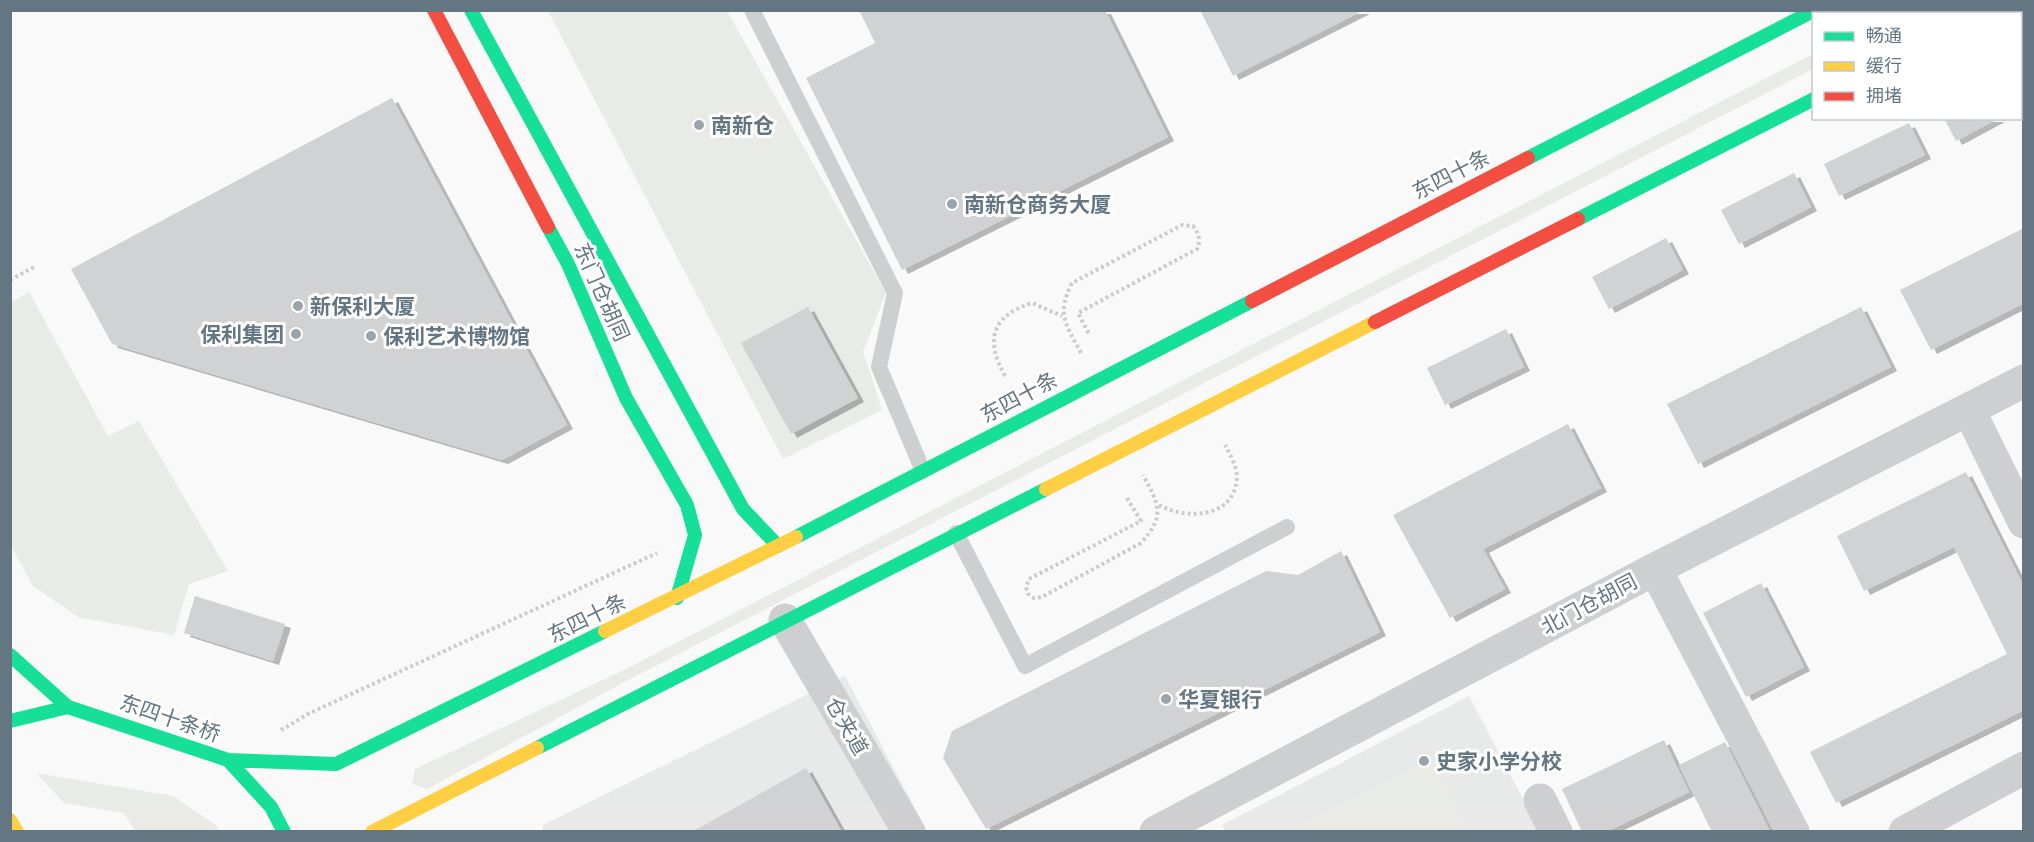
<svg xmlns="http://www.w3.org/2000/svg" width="2034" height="842" viewBox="0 0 2034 842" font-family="Helvetica,'Noto Sans SC',sans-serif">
<defs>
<filter id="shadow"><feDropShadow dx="6" dy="4" stdDeviation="0" flood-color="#0004"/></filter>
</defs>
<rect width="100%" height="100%" fill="#f9f9f9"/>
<path fill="#e8e9e9" d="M845,676L927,831L542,832L543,825Z
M1469,696L1540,831L1226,832L1222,825Z"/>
<path fill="#e8ebe6" d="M548,11H727L886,293L863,352L882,410L783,459Z
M1813,54V69L630,679L427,789L412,784L415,769L626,669Z
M29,292L108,436L139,421L228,571L189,584L174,635L78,617L33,586L11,546V302Z
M1433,758L1469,831H1287Z
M36,773L173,796L216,825L219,831H135L124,813L64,803Z"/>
<path fill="#d0d2d3" filter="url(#shadow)" d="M859,10H1105L1168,137L902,270L806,78L875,43Z
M1200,10H1364L1233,76Z
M392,98L567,425L502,460L112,344L71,269Z
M1944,118H1999L1956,141Z
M1909,123L1925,155L1839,196L1824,164Z
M1794,173L1811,207L1739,244L1721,210Z
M2024,228V303L1931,350L1900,290Z
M1666,238L1683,270L1609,309L1592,277Z
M808,307L858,398L791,434L741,343Z
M1861,307L1891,367L1698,464L1667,404Z
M1506,329L1524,367L1445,405L1427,368Z
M1568,424L1601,488L1483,549L1505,589L1450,618L1393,515Z
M1966,472L2024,587V710L1836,803L1810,752L2007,654L1954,547L1864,591L1837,536Z
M1341,551L1380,632L986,829L943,758L952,731L1266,571L1298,575Z
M1761,583L1804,667L1746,697L1703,613Z
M195,596L285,624L273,661L184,633Z
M1664,740L1689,792L1606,832H1582L1562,789Z
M1725,742L1770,832H1712L1679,765Z
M806,768L842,832H692Z"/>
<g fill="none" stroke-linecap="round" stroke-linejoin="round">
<path stroke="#cbcccd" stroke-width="4" stroke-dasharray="3 3" stroke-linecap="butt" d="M10,280L34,267
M1081,353C1066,324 1056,315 1072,283L1182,225L1193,226C1199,234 1201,240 1197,249L1078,313L1089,334
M1005,376C985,340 991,316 1032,303L1062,316
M1127,498L1141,521L1029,579L1026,587L1028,594L1034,598L1042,597L1141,543C1166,515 1159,505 1143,475
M1159,505C1186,520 1235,519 1237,477C1237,466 1230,455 1225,445
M281,730L310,713L657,553"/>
<path stroke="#cecfd0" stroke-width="16" d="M752,10L895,293L879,367L923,471
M956,533L1025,666L1287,527"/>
<path stroke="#cecfd0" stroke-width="33" d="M1969,410L2024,522
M1655,569L1793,832
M785,620L909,832
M1540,800L1556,832
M1156,832L1655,569L2024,381
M1905,832L2024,768"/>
<path stroke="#16e098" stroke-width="14" d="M471,10L743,509L778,546
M1982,14L1988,10
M1528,158L1815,10
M1578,219L1814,99
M548,227L568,264L626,398L687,505L695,535L677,598
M796,537L1252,301
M10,655L68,707
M10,721L68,707L228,760L271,807L284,832
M537,748L1046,489
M228,760L336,764L605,631"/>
<path stroke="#ffcf43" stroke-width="14" d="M1046,489L1375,322
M605,631L796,537
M10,820L17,832
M372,832L537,748"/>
<path stroke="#f24e42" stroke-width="14" d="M434,10L548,227
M1252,301L1528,158
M1375,322L1578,219"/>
</g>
<g fill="#99a4ac" stroke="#fff" stroke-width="2">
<circle cx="699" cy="125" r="6"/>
<circle cx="952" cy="204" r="6"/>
<circle cx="298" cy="306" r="6"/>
<circle cx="296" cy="334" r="6"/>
<circle cx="371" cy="336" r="6"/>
<circle cx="1166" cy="699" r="6"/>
<circle cx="1424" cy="761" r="6"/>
</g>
<g text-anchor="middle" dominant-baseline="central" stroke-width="6" stroke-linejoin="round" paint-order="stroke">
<g font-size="21" font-weight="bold" fill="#657683" stroke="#fff" text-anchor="start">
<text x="711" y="125">南新仓</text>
<text x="964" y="204">南新仓商务大厦</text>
<text x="310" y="306">新保利大厦</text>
<text x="284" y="334" text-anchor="end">保利集团</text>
<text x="383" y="336">保利艺术博物馆</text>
<text x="1178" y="699">华夏银行</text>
<text x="1436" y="761">史家小学分校</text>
</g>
<g font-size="21" fill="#657683" stroke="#fff">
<text transform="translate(1451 174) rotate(-27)">东四十条</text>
<text transform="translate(602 292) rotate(66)">东门仓胡同</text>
<text transform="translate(1019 397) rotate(-28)">东四十条</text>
<text transform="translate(1589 604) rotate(-28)">北门仓胡同</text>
<text transform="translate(587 618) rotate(-26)">东四十条</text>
<text transform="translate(170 718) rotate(19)">东四十条桥</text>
<text transform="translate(847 726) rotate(60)">仓夹道</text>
</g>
</g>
<rect width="2034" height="842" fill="none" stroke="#657683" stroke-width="24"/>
<rect x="1812" y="12" width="210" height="108" fill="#ffffff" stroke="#c1c8cd" stroke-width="1.5"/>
<rect x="1824" y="32" width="30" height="9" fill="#16e098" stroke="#c1c8cd" stroke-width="1.5"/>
<text x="1866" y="42" font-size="18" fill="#657683">畅通</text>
<rect x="1824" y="62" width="30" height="9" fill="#ffcf43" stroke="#c1c8cd" stroke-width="1.5"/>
<text x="1866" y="72" font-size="18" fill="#657683">缓行</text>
<rect x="1824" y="92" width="30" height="9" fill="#f24e42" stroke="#c1c8cd" stroke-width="1.5"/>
<text x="1866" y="102" font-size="18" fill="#657683">拥堵</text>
</svg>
